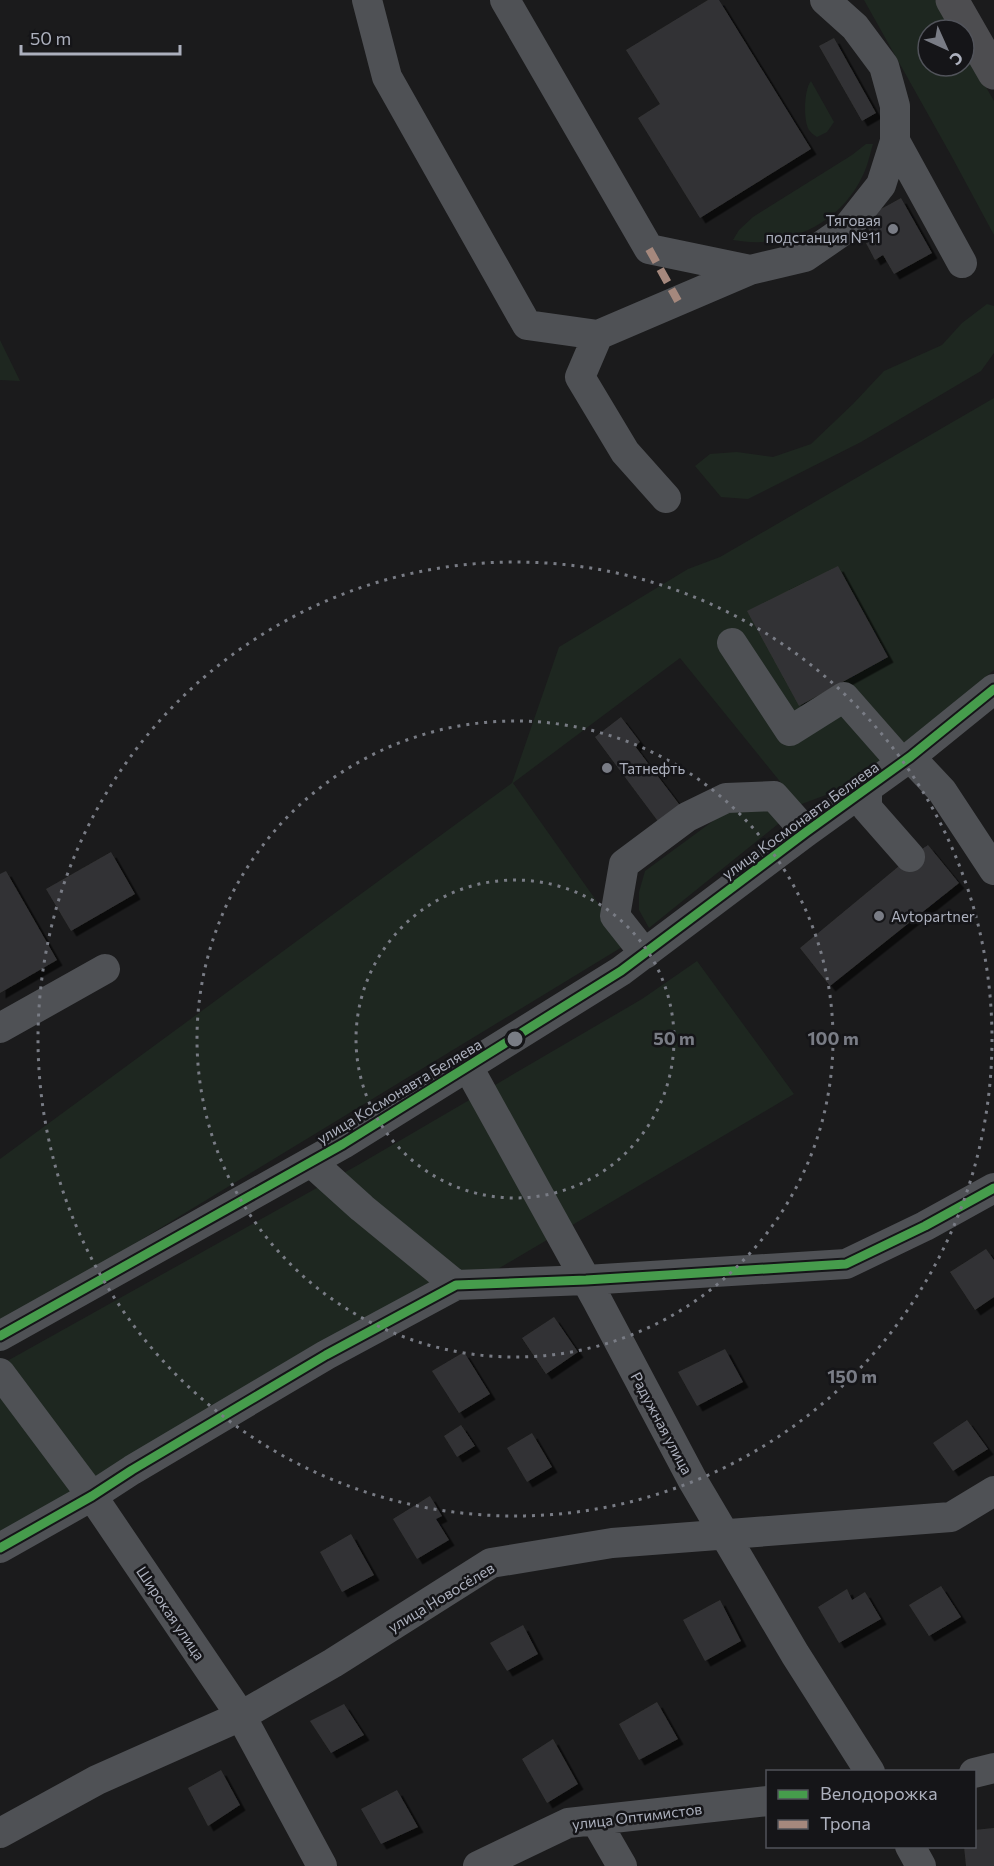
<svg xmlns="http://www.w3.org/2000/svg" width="994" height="1866" viewBox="0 0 994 1866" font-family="Commissioner,sans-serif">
<defs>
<filter id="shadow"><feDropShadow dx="5.5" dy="5.5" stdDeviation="0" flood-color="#0009"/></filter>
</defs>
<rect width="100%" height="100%" fill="#1b1b1c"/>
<path fill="#1e2720" d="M864,0H935L953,30H928V66H964V49L994,101V235L952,157Z
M811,81L834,122L827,132L817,137C814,135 811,133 809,130C803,121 804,89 811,81Z
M866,144H873C870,154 868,165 863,175C844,216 805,239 761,242C752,243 742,241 733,240L739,230L753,217L852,155Z
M987,304L994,306V353L981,371L861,442L748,499L721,497L695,466L710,454L737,452L773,457L811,444L853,404L884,371L942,345L962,323Z
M0,340L20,381L0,380Z
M994,398V670L894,751L834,792L799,805L680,658L513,783L627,944L98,1266L0,1321V1159L512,783L559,647L688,569L720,557Z
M771,807L783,820L649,928L639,910V892L645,871L728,810Z
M697,961L794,1094L0,1563V1365L358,1165L642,999Z"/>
<path fill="#333334" filter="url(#shadow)" d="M708,0H719L811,149L700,218L638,118L660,104L626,50Z
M834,38L876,113L862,121L819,46Z
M901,198L932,253L894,274L883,255L875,260L866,243L874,239L863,219Z
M838,566L888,657L799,706L747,611Z
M621,717L640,742L635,746L682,808L660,824L595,737Z
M928,845L959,883L830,986L800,948L910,857Z
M111,852L135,894L71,931L46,889Z
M6,871L57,960L0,993V874Z
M986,1249L994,1260V1297L975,1310L950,1272Z
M554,1317L578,1352L546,1374L522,1338Z
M725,1349L743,1382L697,1406L678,1372Z
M464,1352L490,1394L459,1413L432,1371Z
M967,1420L988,1449L953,1471L933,1443Z
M461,1425L475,1446L457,1457L444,1436Z
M532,1433L552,1467L527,1482L507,1448Z
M430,1496L442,1516L436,1519L449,1540L417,1559L393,1519Z
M351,1534L374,1575L342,1592L320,1552Z
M941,1586L961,1617L929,1636L909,1605Z
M847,1589L852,1600L865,1592L881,1619L839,1643L818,1607Z
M720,1600L741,1641L705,1661L683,1620Z
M523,1625L538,1654L507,1671L490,1643Z
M657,1702L678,1739L639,1760L619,1724Z
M344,1704L364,1735L331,1753L310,1721Z
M553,1739L578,1784L547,1803L522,1759Z
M221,1770L240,1805L208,1826L188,1788Z
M397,1790L418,1827L381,1844L361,1809Z
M994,1828V1866H966L964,1846H974V1830Z"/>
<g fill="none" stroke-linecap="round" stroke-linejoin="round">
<path stroke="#4f5155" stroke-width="30" d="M367,0L387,77L527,325L598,335L750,270
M505,0L649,249L750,270L805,257L847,228L881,185L895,141V106L884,66L855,27L825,0
M895,141L962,263
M598,335L580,377L625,452L666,498
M732,643L790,731L844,697L902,763
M910,757L942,791L994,870
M867,789V808L910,857
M645,954L615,916L624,864L687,817L726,798L774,796L806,832
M0,1028L105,969
M468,1067L597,1300L693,1481L795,1654L870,1772
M311,1162L362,1208L456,1285
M0,1336L343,1144L621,971L806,832L910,757L994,689
M0,1373L92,1496L241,1716L322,1866
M0,1548L92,1496L132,1470L326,1355L456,1285L586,1280L846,1264L925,1226L994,1188
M974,1773L994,1768
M596,1821L622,1866
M0,1833L97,1780L241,1716L333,1663L491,1563L612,1543L951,1517L994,1491
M910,1846L921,1866
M478,1866L568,1823L768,1801"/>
<path stroke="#4d4d50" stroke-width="33" d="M952,0L994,73"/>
<path stroke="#a5887d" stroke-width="8" stroke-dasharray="15 8" stroke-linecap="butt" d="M649,249L678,301"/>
<defs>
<path id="cycleway" d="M0,1336L343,1144L621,971L806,832L910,757L994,689
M0,1548L92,1496L132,1470L326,1355L456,1285L586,1280L846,1264L925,1226L994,1188"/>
</defs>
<use href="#cycleway" stroke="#151518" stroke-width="13"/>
<use href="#cycleway" stroke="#469c4c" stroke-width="9"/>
</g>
<g fill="none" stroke="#797c85" stroke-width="3" stroke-dasharray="3 6">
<circle cx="515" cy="1039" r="159"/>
<circle cx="515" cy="1039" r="318"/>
<circle cx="515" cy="1039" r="477"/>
</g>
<g fill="#797c85" stroke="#151518" stroke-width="2">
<circle cx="893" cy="229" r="6"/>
<circle cx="607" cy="768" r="6"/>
<circle cx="879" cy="916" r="6"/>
</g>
<g text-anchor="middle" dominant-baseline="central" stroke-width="5" stroke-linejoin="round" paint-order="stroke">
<g font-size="15" fill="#acb0bd" stroke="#151518" text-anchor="start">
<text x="881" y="220" text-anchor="end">Тяговая<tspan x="881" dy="17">подстанция №11</tspan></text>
<text x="619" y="768">Татнефть</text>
<text x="891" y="916">Avtopartner</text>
</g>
<g font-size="15" fill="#acb0bd" stroke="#151518">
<text transform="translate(800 820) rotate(-36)">улица Космонавта Беляева</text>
<text transform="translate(399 1091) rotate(-31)">улица Космонавта Беляева</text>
<text transform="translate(662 1423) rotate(62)">Радужная улица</text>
<text transform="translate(441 1597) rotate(-31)">улица Новосёлев</text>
<text transform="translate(171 1613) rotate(56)">Широкая улица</text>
<text transform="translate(637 1816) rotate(-7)">улица Оптимистов</text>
</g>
</g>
<circle cx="515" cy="1039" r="9" fill="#797c85" stroke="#151518" stroke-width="3"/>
<g font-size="18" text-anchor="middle" font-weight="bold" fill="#797c85" stroke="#151518" stroke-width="5" stroke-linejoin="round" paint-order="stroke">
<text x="674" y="1045">50 m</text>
<text x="833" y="1045">100 m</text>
<text x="852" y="1383">150 m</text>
</g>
<rect x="766" y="1770" width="210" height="78" fill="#151518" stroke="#51535a" stroke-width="1.5"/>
<rect x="778" y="1790" width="30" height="9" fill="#469c4c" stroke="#51535a" stroke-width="1.5"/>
<text x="820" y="1800" font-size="18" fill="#acb0bd">Велодорожка</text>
<rect x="778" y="1820" width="30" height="9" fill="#a5887d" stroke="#51535a" stroke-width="1.5"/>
<text x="820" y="1830" font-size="18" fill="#acb0bd">Тропа</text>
<g transform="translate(946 48) rotate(135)"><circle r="28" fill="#151518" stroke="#51535a" stroke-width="1.5"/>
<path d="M0-4.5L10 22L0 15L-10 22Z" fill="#797c85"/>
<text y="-9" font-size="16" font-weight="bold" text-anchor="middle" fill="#acb0bd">С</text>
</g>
<path d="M21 45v9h159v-9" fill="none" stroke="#acb0bd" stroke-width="3"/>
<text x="30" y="45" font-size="18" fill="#acb0bd" stroke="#151518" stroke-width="4.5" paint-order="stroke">50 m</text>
</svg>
